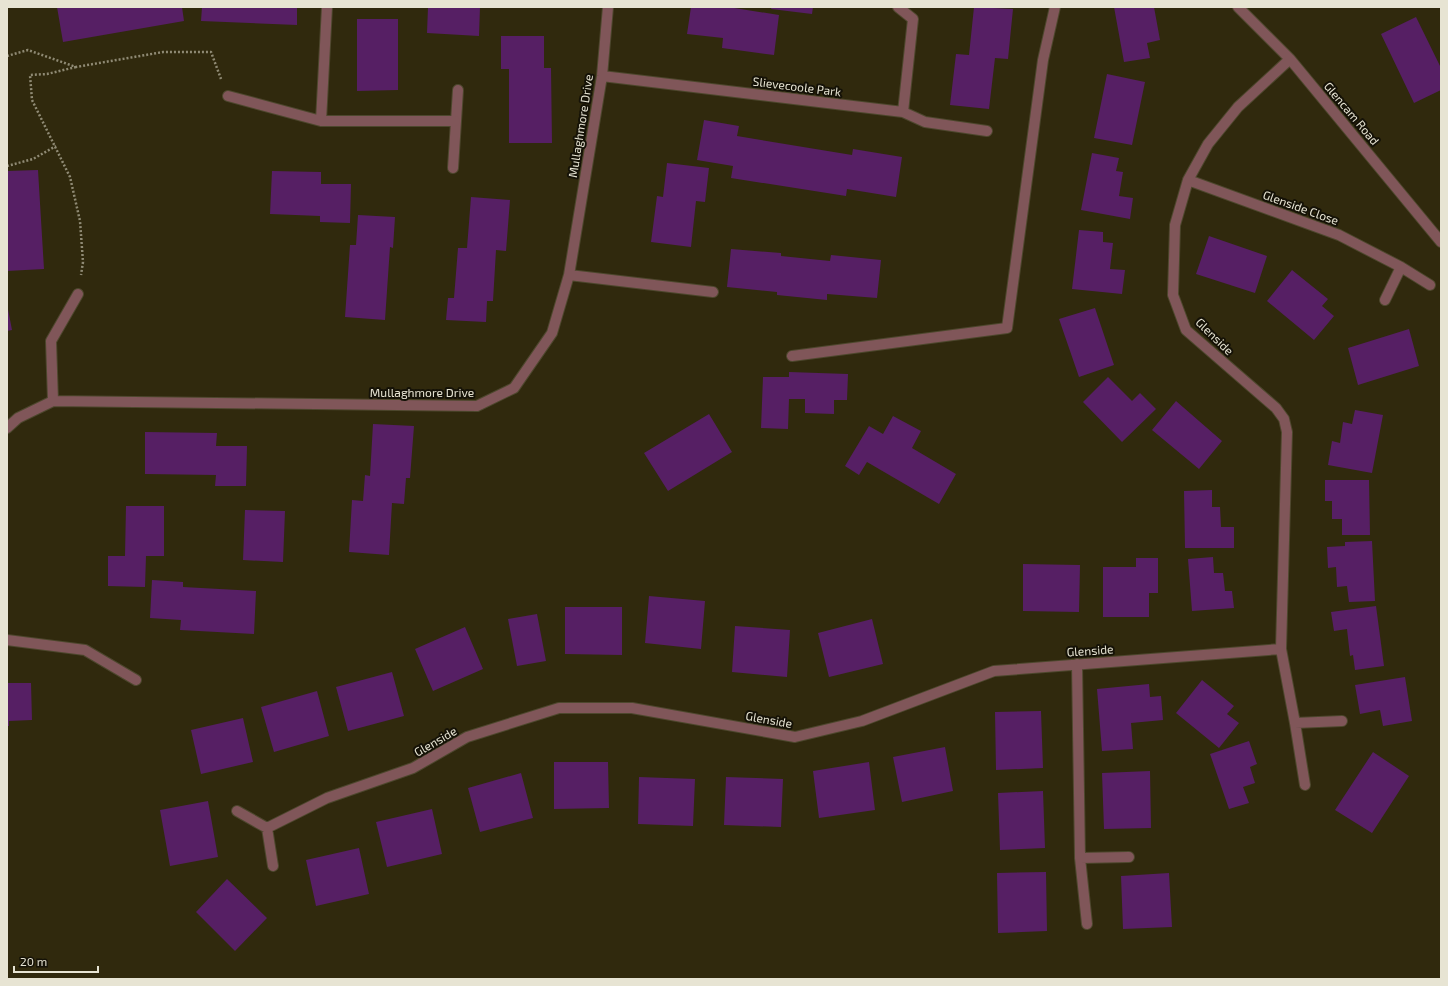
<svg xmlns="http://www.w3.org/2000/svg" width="1448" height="986" viewBox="0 0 1448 986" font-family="'Exo 2',sans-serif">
<rect width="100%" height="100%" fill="#30290d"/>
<path fill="#561f64" d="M57,7H182L184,21L63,42Z
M202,7H297V25L201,21Z
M428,7H480L479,36L427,33Z
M691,7H728L779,15L774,55L722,48L723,38L687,34Z
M772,7H813L812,14L771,9Z
M974,7L1013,9L1008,59L995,58L989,109L950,105L956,54L969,55Z
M1114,7H1154L1160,40L1147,43L1150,58L1124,62Z
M1416,17L1441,68V90L1414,103L1381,34Z
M357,19H398V90L357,91Z
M501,36H544V68H551L552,143H509V69H501Z
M1107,74L1145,82L1132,145L1094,138Z
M704,120L739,126L737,136L852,155L853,149L902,157L896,197L847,189L846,196L731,178L733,166L697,160Z
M1092,153L1119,158L1116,171L1123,172L1119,196L1133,198L1130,219L1081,210Z
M667,163L709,168L705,202L696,201L691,247L651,242L657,196L663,197Z
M38,170L44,269L7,271V171Z
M272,171L321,172V184H351L350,223L320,222V216L270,214Z
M471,197L510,200L506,251L496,250L493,301H487L486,322L446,320L448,298H454L458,248H467Z
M358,215L395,217L393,248L390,247L385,320L345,317L350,245H356Z
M1079,230L1103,232V242L1113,243L1110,269L1125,270L1122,294L1072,289Z
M1209,236L1267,256L1255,293L1196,274Z
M731,249L781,253V256L830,261L831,255L881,260L877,298L827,294V300L777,295V292L727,287Z
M1292,270L1328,299L1322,306L1334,316L1314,340L1267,301Z
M7,304L12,330L7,331Z
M1095,308L1114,365L1079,377L1059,319Z
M1409,329L1419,366L1358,385L1348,348Z
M789,372L848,374L847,400H834V414L805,413V399H789L788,429L761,428L763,377H789Z
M1108,377L1132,401L1140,393L1156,409L1122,442L1083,402Z
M1176,401L1222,441L1199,469L1152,430Z
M1355,410L1383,415L1372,473L1328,465L1332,441L1340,443L1343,422L1352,424Z
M709,414L732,452L668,491L644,453Z
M893,416L921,431L912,448L956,474L939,504L867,462L859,475L845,466L869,426L883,434Z
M373,424L414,426L410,478H406L404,504L392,503L389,555L349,552L352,500L363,501L365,475L370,476Z
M145,432L217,433L216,446H247L246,486H215L216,475L145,474Z
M1325,480H1369L1370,535H1342V519H1332V501H1325Z
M1212,490V507H1220L1221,527H1234V548H1185L1184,491Z
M126,506H164V556H146L145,587L108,586V556H125Z
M245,510L285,511L283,562L243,560Z
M1372,541L1375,601L1349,602L1347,586L1337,587L1336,567L1328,568L1327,547L1345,546V542Z
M1213,557L1214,573H1223L1225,591H1232L1234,608L1192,611L1188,559Z
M1136,558H1158V593H1149V617H1103V567H1136Z
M1023,564L1080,565L1079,612L1023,611Z
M152,580L183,582V587L256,591L254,634L180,630L181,620L150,618Z
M649,596L705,601L701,649L645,643Z
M1376,606L1384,666L1355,670L1353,655L1350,656L1347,629L1334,631L1331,612Z
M565,607H622V655L565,654Z
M537,614L546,661L517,666L508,619Z
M872,619L883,664L829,677L818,633Z
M735,626L790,630L787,677L732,672Z
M465,627L483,669L433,691L415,649Z
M392,672L404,716L348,731L336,687Z
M1405,677L1412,721L1383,726L1380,710L1360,714L1355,685Z
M1202,680L1234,706L1227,714L1239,723L1219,748L1176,713Z
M8,683H31L32,720L9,721V726H7Z
M1149,684L1150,697L1161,696L1163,720L1131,723L1133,749L1102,751L1097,689Z
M317,691L329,736L274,752L261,707Z
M1041,711L1043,768L996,770L995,712Z
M243,718L253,762L201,774L191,730Z
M1249,741L1257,764L1250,767L1255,783L1243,787L1249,803L1229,809L1210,754Z
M945,747L953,791L902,802L893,757Z
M1373,752L1409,776L1372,833L1335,810Z
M554,762H608L609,808L554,809Z
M869,762L875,810L819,818L813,771Z
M1150,771L1151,828L1104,829L1102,773Z
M521,773L533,818L480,832L468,788Z
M639,777L695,779L693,826L638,824Z
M726,777L783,779L781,827L724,825Z
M1043,791L1045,848L1000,850L998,793Z
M208,801L218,857L170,866L160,810Z
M432,809L442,854L387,867L376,822Z
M359,848L369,894L316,906L306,860Z
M1046,872L1047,931L998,933L997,873Z
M1169,873L1172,927L1123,929L1121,876Z
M227,879L267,918L235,951L196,912Z"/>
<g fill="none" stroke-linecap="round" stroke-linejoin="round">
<defs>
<path id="service" d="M453,168L458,90"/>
<path id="minor" d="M898,7L913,19L903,112
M1238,7L1290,59L1441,242
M1290,59L1238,107L1208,144L1188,180L1175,225L1173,295L1186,330L1276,408L1284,419L1287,432L1281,649L1295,723L1305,785
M602,76L903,112L925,122L987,131
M228,96L321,121H455
M321,121L327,7
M1188,180L1339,235L1401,267L1430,285
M569,275L713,292
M1385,300L1401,267
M792,356L1007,328L1043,60L1055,7
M53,401L51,341L78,294
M7,428L18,418L53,401L477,406L514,388L552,333L569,275L602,76L608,7
M7,640L85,650L136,680
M1077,664L1080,858L1087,924
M1295,723L1342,721
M237,811L267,828L327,798L413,768L467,737L559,708H632L795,737L862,721L994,671L1281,649
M267,828L273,866
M1080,858L1129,857"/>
</defs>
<use href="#service" stroke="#4d472d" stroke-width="12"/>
<use href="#minor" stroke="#4d472d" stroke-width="12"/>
<path stroke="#8f8a74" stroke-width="2.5" stroke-dasharray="2 2" stroke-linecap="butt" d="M7,56L28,50L76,67L163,52H211L221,79
M76,67L47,74L30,75L32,100L70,177L80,221L83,262L81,275
M7,166L33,159L56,146"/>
<use href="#service" stroke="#805659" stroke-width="10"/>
<use href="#minor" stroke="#805659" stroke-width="10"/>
</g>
<g text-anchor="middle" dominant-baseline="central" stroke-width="4" stroke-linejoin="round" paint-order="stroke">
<g font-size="12" fill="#e7e4d3" stroke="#151207">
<text transform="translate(797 86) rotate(7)">Slievecoole Park</text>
<text transform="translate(1352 113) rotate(50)">Glencam Road</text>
<text transform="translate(580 126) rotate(-81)">Mullaghmore Drive</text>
<text transform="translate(1301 207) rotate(20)">Glenside Close</text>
<text transform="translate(1215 336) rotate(44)">Glenside</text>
<text x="422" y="392">Mullaghmore Drive</text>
<text transform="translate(1090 650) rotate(-4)">Glenside</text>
<text transform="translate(769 719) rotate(10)">Glenside</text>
<text transform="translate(435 741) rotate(-30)">Glenside</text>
</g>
</g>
<rect width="1448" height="986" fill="none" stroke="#e7e4d3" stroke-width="16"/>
<path d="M14 966v6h84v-6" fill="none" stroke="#e7e4d3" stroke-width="2"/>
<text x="20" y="966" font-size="12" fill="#e7e4d3" stroke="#151207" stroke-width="3" paint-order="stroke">20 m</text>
</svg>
